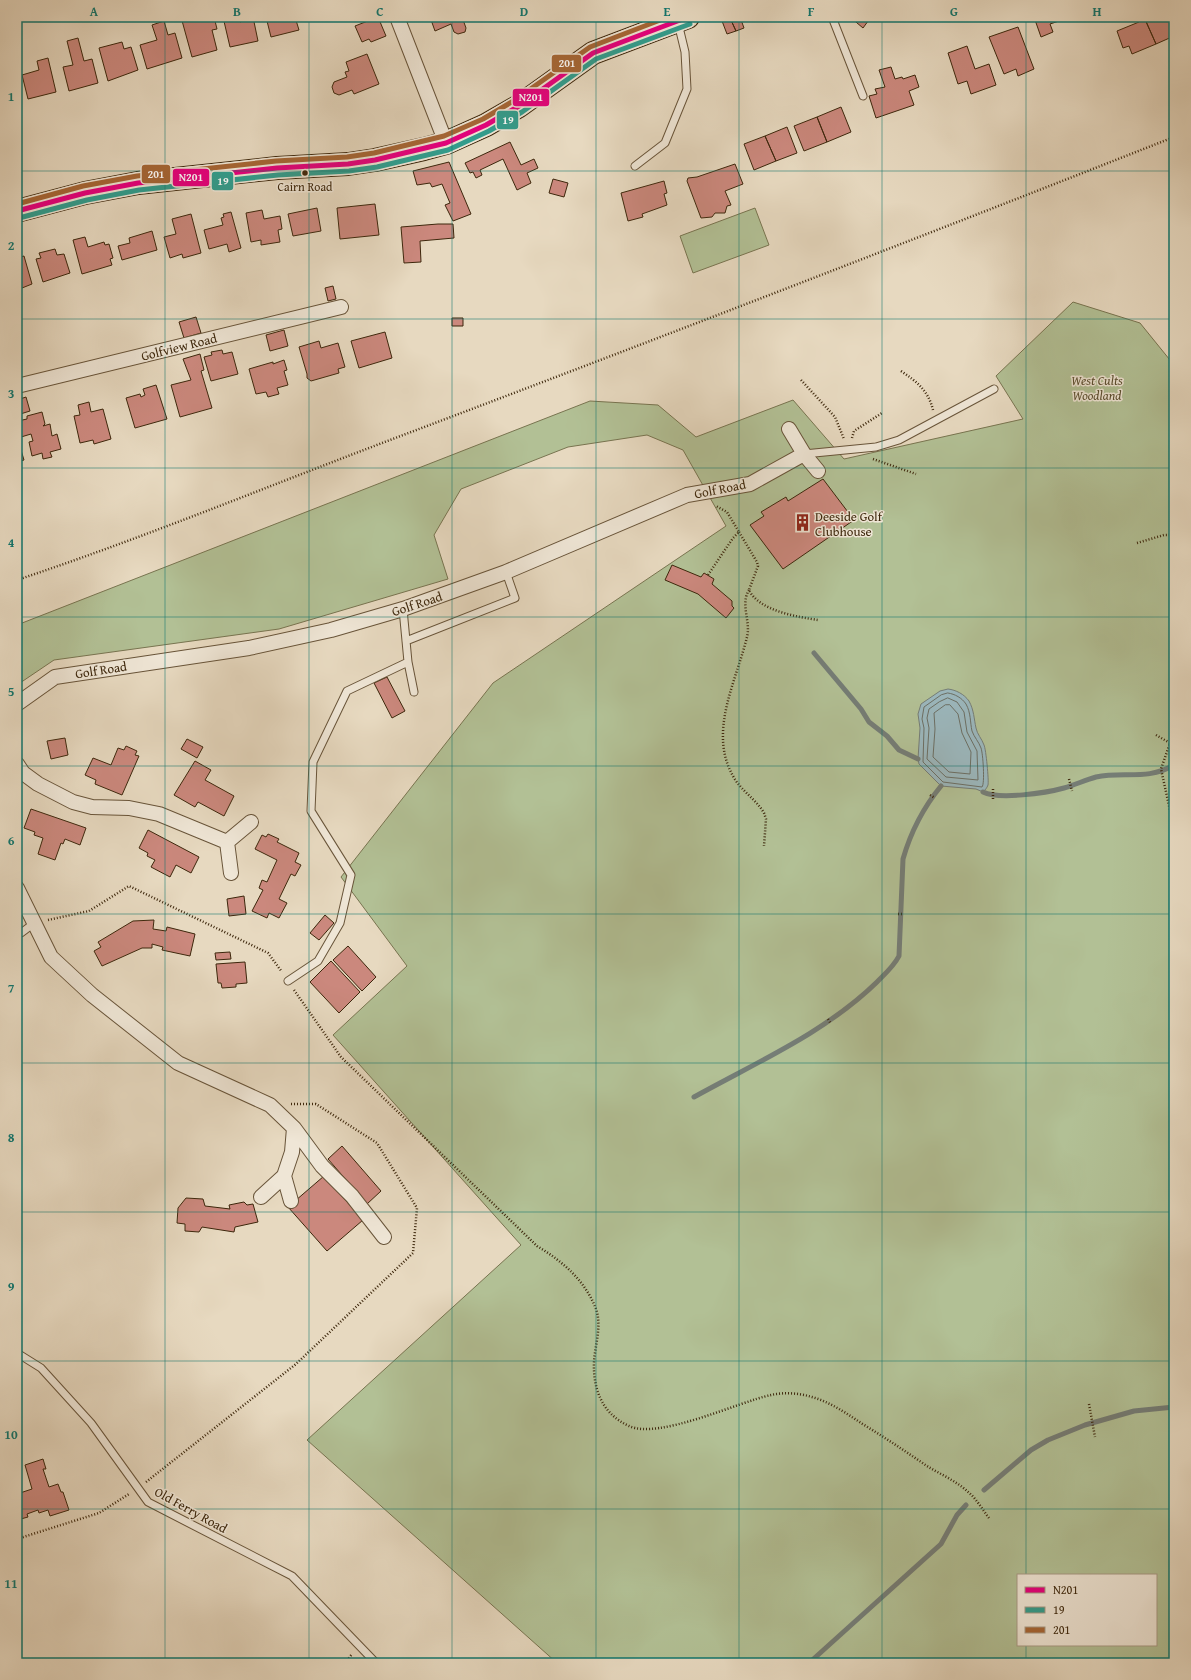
<svg xmlns="http://www.w3.org/2000/svg" width="1191" height="1680" viewBox="0 0 1191 1680" font-family="'Gentium Book Plus',serif">
<rect width="100%" height="100%" fill="#e7d9c0"/>
<filter id="stains"><feTurbulence type="fractalNoise" baseFrequency=".005" numOctaves="4"/><feColorMatrix values="0 0 0 0 .2 0 0 0 0 .09 0 0 0 0 .02 0 0 0 .5 -.17"/></filter>
<radialGradient id="worn" r=".72"><stop offset=".6" stop-color="#630" stop-opacity="0"/><stop offset="1" stop-color="#630" stop-opacity=".3"/></radialGradient>
<path fill="#b2c095" stroke="#787450" fill-rule="evenodd" d="M755,208L769,245L693,273L680,236Z
M1073,302L1140,323L1174,365V1663H557L307,1440L521,1245L333,1035L407,966L341,877L493,683L726,526L683,450L647,435L568,447L461,489L434,535L448,579L279,629L54,660L17,685V625L590,401L658,405L696,437L793,400L844,459L1023,419L996,376ZM1018,1575H1156V1645H1018Z"/>
<path fill="#9bb7bd" stroke="#757d76" d="M948,689C956,690 964,694 969,701C974,710 974,719 976,728C977,734 982,739 984,745C986,749 989,781 988,785C987,788 985,790 983,792L976,789L941,786L919,764L918,759L920,728L918,714L921,704L940,691Z"/>
<g fill="none" stroke-linecap="round" stroke-linejoin="round">
<path stroke="#6c6f64" stroke-width="1" d="M948,693C955,694 962,698 966,704C971,713 970,722 972,731C974,737 979,742 981,748C983,753 985,784 982,787L943,782L923,762L924,728L922,719L924,707L941,695Z
M948,698L957,702L964,712L967,732L977,751L978,780L946,777L927,759L929,728L927,718L929,709L939,702Z
M950,705L958,714L962,733L971,752L970,774L949,772L933,757L935,729L934,713L945,705Z"/>
<path stroke="#757d76" stroke-width="5" d="M814,653L861,709L869,722L887,736L899,750L918,759
M983,792C999,800 1046,793 1064,788C1075,785 1085,780 1096,777C1124,771 1147,781 1174,765
M694,1097C757,1062 826,1032 877,982C885,974 894,966 899,956L903,859C911,831 923,808 941,786
M984,1490L1031,1450L1048,1440L1085,1425L1134,1411L1174,1407
M809,1663L941,1544L957,1515L966,1505"/>
</g>
<path fill="#cb887d" stroke="#3d270c" d="M181,17H214L217,29L212,30L217,50L192,57Z
M223,17H238L240,22L243,21L242,17H253L258,41L230,47Z
M266,17H295L299,30L271,37Z
M378,17L386,36L371,42L369,39L362,42L355,26Z
M430,17H462L466,28L465,32L458,34L454,32L451,24L435,31Z
M740,17L744,28L736,31L730,18Z
M850,17H871L863,28Z
M1034,17H1061L1062,20L1050,24L1053,32L1041,37Z
M1137,17H1144L1156,44L1132,54L1129,46L1123,48L1117,31L1139,22Z
M1144,17H1173L1174,36L1156,44Z
M730,18L736,31L727,34L722,21Z
M164,21L168,35L175,33L182,58L147,69L140,45L157,40L152,25Z
M1018,27L1034,69L1018,76L1016,69L1004,74L989,37Z
M78,38L84,61L92,59L98,83L69,91L63,67L73,65L67,41Z
M122,42L124,49L131,47L138,70L108,81L99,48Z
M967,46L975,69L989,64L996,85L971,94L967,81L958,84L948,53Z
M367,54L379,84L354,94L352,90L339,95L334,93L332,87L334,82L347,77L345,72L349,71L346,62Z
M48,58L56,92L28,99L22,75L39,70L37,61Z
M891,67L895,79L902,77L903,79L915,75L919,87L909,91L914,105L876,118L869,96L877,94L875,89L885,87L879,70Z
M841,107L851,132L827,142L817,117Z
M817,117L827,142L804,151L794,126Z
M787,127L797,153L776,161L765,136Z
M765,136L776,161L754,170L744,144Z
M510,142L521,165L534,159L538,168L527,173L531,183L517,190L503,159L480,170L482,175L476,178L473,172L470,173L465,163Z
M449,162L471,214L453,221L445,205L450,203L442,184L432,187L430,183L417,185L413,171Z
M735,164L743,184L725,191L731,205L727,206L725,213H715L712,217L701,218L687,181L688,178L697,177Z
M553,179L568,183L564,197L549,193Z
M664,181L667,193L664,194L667,205L642,214L643,217L628,221L621,193Z
M375,204L379,235L340,239L337,208Z
M317,208L321,231L293,236L288,214Z
M262,210L264,219L280,216L282,229L278,230L280,242L261,245V240L251,242L246,213Z
M231,212L241,248L229,252L227,244L209,249L204,230L223,225L221,218L224,217L223,214Z
M191,214L201,253L183,258L182,254L170,258L164,237L176,234L172,219Z
M438,224H453L454,238L420,241L421,262L404,263L401,227Z
M152,231L157,250L122,260L118,246L130,243L129,238Z
M85,237L88,247L104,242L105,245L109,244L113,258L110,259L112,265L82,274L73,240Z
M55,249L57,255L64,254L70,273L43,282L36,259L41,258L39,253Z
M24,256L32,284L17,290V258Z
M333,286L336,299L328,301L325,288Z
M196,317L201,333L184,338L179,322Z
M452,318H463V326H452Z
M284,330L288,346L270,351L266,335Z
M385,332L392,358L359,368L351,341Z
M319,341L321,348L338,343L345,367L338,369L339,373L311,381L307,378V374L299,347Z
M222,350L223,354L232,352L238,374L211,381L204,357L212,355L211,352Z
M200,354L204,370L201,371L212,408L180,417L171,385L191,380L183,359Z
M284,360L287,370L284,371L288,385L277,388L279,394L268,397L266,392L256,394L249,369L273,362V364Z
M156,385L167,419L135,428L126,398L140,394L141,397L145,395L143,389Z
M26,397L30,411L17,415V400Z
M89,402L91,412L103,409L111,439L94,444L93,440L80,443L74,416L80,415L78,405Z
M42,412L45,424L43,426L50,424L52,436L57,434L61,449L50,452L52,457L43,459L42,453L32,456L29,442L33,441L31,434L21,437L18,421L27,419V416Z
M17,437L24,460L17,462Z
M823,479L854,520L783,569L750,525L764,516L761,512L786,497L788,501Z
M672,565L701,577L704,573L714,579L712,584L732,601V606L734,608L726,618L698,594L665,580Z
M387,677L405,711L392,718L374,683Z
M65,738L68,755L51,759L47,741Z
M187,739L203,747L197,758L181,749Z
M126,746L137,751L135,755L139,756L122,795L95,784L96,780L85,775L93,758L111,765L118,748L124,750Z
M195,761L211,770L205,780L234,796L224,816L198,802L195,807L174,795Z
M31,809L86,828L80,845L65,839L63,844L61,843L55,860L38,854L43,838L34,835L35,832L24,828Z
M148,830L199,857L191,873L176,865L170,877L151,867L155,860L147,856L148,853L139,848Z
M268,834L279,839L277,842L299,853L295,862L301,865L295,876L291,874L279,899L287,903L279,918L269,913L267,918L252,911L263,890L259,888L262,880L267,882L277,860L255,849L262,835L266,837Z
M244,896L246,914L229,916L227,899Z
M325,915L334,923L319,940L310,933Z
M154,920L153,929L166,931L167,927L195,934L190,956L162,950L163,947L152,944V948H142L102,966L94,951L101,947L98,942L133,921Z
M348,946L376,977L362,991L333,960Z
M230,952L231,959L216,960L215,953Z
M331,961L360,992L339,1013L310,982Z
M245,962L247,983L236,984V987L222,988L221,983H218L216,964Z
M342,1146L381,1191L367,1204L328,1159Z
M324,1176L363,1220L327,1251L288,1207Z
M186,1198L203,1199L205,1206L230,1209L229,1205L244,1202L247,1205L253,1204L258,1222L235,1227L234,1232L202,1227L199,1232L185,1231V1224L177,1223L178,1208Z
M43,1459L46,1469H43L49,1487L58,1484L61,1492H63L69,1510L50,1516L48,1510L39,1513L38,1510L27,1514L28,1517L17,1520V1494L32,1489L25,1465Z"/>
<g fill="none" stroke-linecap="round" stroke-linejoin="round">
<defs>
<path id="service" d="M832,17L863,96
M635,166L665,143L687,89L685,52L678,23
M804,454L876,447L899,440L994,389
M403,609L408,662L414,692
M406,641L515,598L506,572
M17,934L21,933L33,924
M288,981L318,961L340,923L351,875L311,811L313,762L347,691L408,662
M17,1353L41,1368L91,1423L148,1502L292,1576L376,1663"/>
<path id="minor" d="M397,17L446,143
M17,386L341,307
M789,429L804,454L818,471
M17,704L55,677L249,648L331,630L403,609L506,572L687,495L750,484L804,454
M17,764L23,773L38,784L73,802L92,807L129,808L159,814L227,842
M231,873L227,842L251,822
M17,888L51,957L92,995L178,1063L270,1105L294,1128L322,1166L352,1196L384,1237
M284,1176L291,1201
M261,1197L284,1176L292,1152L294,1128"/>
<path id="primary" d="M17,211L85,193L138,183L277,168L348,164L375,160L424,149L446,143L486,125L519,106L593,53L688,17"/>
</defs>
<use href="#service" stroke="#685439" stroke-width="9"/>
<use href="#minor" stroke="#685439" stroke-width="16"/>
<use href="#primary" stroke="#3d270c" stroke-width="24"/>
<path stroke="#3d270c" stroke-width="2.5" stroke-dasharray="1 2" stroke-linecap="butt" d="M901,371C917,382 928,390 933,410
M801,380L835,417L844,439
M852,438L854,431L882,413
M873,459L916,474
M739,532L757,562L758,566L749,590C759,611 798,617 818,620
M1137,543L1164,535H1174
M708,575L733,538L739,532L727,512L716,506
M17,580C143,538 266,487 390,440C652,341 913,240 1174,137
M749,590C740,605 751,621 747,637C736,682 708,732 733,776C741,791 756,799 764,813L766,819L764,846
M1156,735L1170,743L1161,769L1173,824
M1069,779L1072,791
M993,789V799
M930,795L935,798
M898,914H904
M48,920L89,911L129,886L268,953L282,972
M294,990L341,1057L537,1246C562,1261 585,1280 596,1309C602,1326 595,1345 594,1362C593,1389 602,1414 629,1426C659,1440 738,1402 771,1395C784,1392 799,1393 812,1397C830,1402 846,1413 861,1423C884,1437 905,1451 927,1466C940,1474 956,1481 967,1491C976,1498 982,1509 989,1518
M828,1019L831,1024
M1089,1404L1095,1437
M146,1482L296,1364L413,1253L417,1208L377,1143L316,1104H291
M17,1539L99,1513L129,1494
M345,1663L352,1654"/>
<use href="#service" stroke="#efe6d6" stroke-width="7"/>
<use href="#minor" stroke="#efe6d6" stroke-width="14"/>
<use href="#primary" stroke="#e7d9c0" stroke-width="22"/>
<defs>
<path id="bus-1" d="M17,211L85,193L138,183L277,168L348,164L375,160L446,143L486,125L519,106L593,53L688,17"/>
<path id="bus-2" d="M19,218L87,200L139,190L278,175L349,171L377,167L448,150L489,131L522,112L596,59L690,24"/>
<path id="bus-3" d="M17,204L83,186L137,176L276,161L347,157L374,153L444,136L483,119L515,100L590,47L668,17"/>
</defs>
<use href="#bus-1" stroke="#efe6d6" stroke-width="8"/>
<use href="#bus-2" stroke="#efe6d6" stroke-width="8"/>
<use href="#bus-3" stroke="#efe6d6" stroke-width="8"/>
<use href="#bus-1" stroke="#e5007d" stroke-width="5"/>
<use href="#bus-2" stroke="#329d8d" stroke-width="5"/>
<use href="#bus-3" stroke="#a66635" stroke-width="5"/>
</g>
<path fill="none" stroke="#0f766e" stroke-width="1" stroke-opacity="0.55" d="M165,17V1663M309,17V1663M452,17V1663M596,17V1663M739,17V1663M882,17V1663M1026,17V1575M17,171H1174M17,319H1174M17,468H1174M17,617H1174M17,766H1174M17,914H1174M17,1063H1174M17,1212H1174M17,1361H1174M17,1509H1174M1026,1645V1663"/>
<defs>
<symbol id="building-bare" viewBox="-9 -9 18 18"><path d="M-4-6H4V6H1V3H-1V6H-4ZM-2.5-4.3h1.7v1.8h-1.7ZM.8-4.3h1.7v1.8H.8ZM-2.5-1h1.7V.8h-1.7ZM.8-1h1.7V.8H.8Z" fill="#8f2418" stroke="#efe6d6" stroke-width="2.5" paint-order="stroke"/></symbol>
</defs>
<g fill-rule="evenodd">
<use href="#building-bare" x="790" y="510" width="25" height="25"/>
</g>
<circle fill="#3d270c" stroke="#efe6d6" stroke-width="1.5" cx="305" cy="173" r="3.5"/>
<g text-anchor="middle" dominant-baseline="central" stroke-width="3" stroke-linejoin="round" paint-order="stroke">
<g font-size="12" fill="#3d270c" stroke="#efe6d6">
<text x="305" y="186">Cairn Road</text>
</g>
<g font-size="13" fill="#3d270c" stroke="#efe6d6">
<text transform="translate(179 347) rotate(-14)">Golfview Road</text>
<text transform="translate(720 489) rotate(-11)">Golf Road</text>
<text transform="translate(417 604) rotate(-18)">Golf Road</text>
<text transform="translate(101 670) rotate(-9)">Golf Road</text>
<text transform="translate(191 1510) rotate(29)">Old Ferry Road</text>
</g>
<g font-size="13" font-style="italic" fill="#5a4d2e" stroke="#efe6d6">
<text x="1097" y="380">West Cults<tspan x="1097" dy="15">Woodland</tspan></text>
</g>
<g font-size="13" fill="#3d270c" stroke="#efe6d6" text-anchor="start">
<text x="815" y="516">Deeside Golf<tspan x="815" dy="15">Clubhouse</tspan></text>
</g>
</g>
<g stroke="#efe6d6" stroke-width="1.5">
<rect x="551" y="54" width="31" height="19" rx="4" fill="#a66635"/>
<rect x="512" y="88" width="38" height="19" rx="4" fill="#e5007d"/>
<rect x="496" y="110" width="23" height="20" rx="4" fill="#329d8d"/>
<rect x="141" y="164" width="30" height="20" rx="4" fill="#a66635"/>
<rect x="172" y="168" width="38" height="19" rx="4" fill="#e5007d"/>
<rect x="211" y="171" width="23" height="20" rx="4" fill="#329d8d"/>
</g>
<g font-size="11" text-anchor="middle" font-weight="bold" fill="#fff">
<text x="567" y="67">201</text>
<text x="531" y="101">N201</text>
<text x="508" y="124">19</text>
<text x="156" y="178">201</text>
<text x="191" y="181">N201</text>
<text x="223" y="185">19</text>
</g>
<rect width="1191" height="1680" fill="none" stroke="#e7d9c0" stroke-width="44"/>
<rect x="1017" y="1574" width="140" height="72" fill="#efe6d6" stroke="#a89a85"/>
<rect x="1025" y="1587" width="20" height="6" fill="#e5007d" stroke="#a89a85"/>
<text x="1053" y="1594" font-size="12" fill="#3d270c">N201</text>
<rect x="1025" y="1607" width="20" height="6" fill="#329d8d" stroke="#a89a85"/>
<text x="1053" y="1614" font-size="12" fill="#3d270c">19</text>
<rect x="1025" y="1627" width="20" height="6" fill="#a66635" stroke="#a89a85"/>
<text x="1053" y="1634" font-size="12" fill="#3d270c">201</text>
<rect x="22" y="22" width="1147" height="1636" fill="none" stroke="#0f766e" stroke-width="1.5"/>
<g font-size="13" text-anchor="middle" font-weight="bold" fill="#0f766e">
<text x="94" y="16">A</text>
<text x="237" y="16">B</text>
<text x="380" y="16">C</text>
<text x="524" y="16">D</text>
<text x="667" y="16">E</text>
<text x="811" y="16">F</text>
<text x="954" y="16">G</text>
<text x="1097" y="16">H</text>
<text x="11" y="101">1</text>
<text x="11" y="250">2</text>
<text x="11" y="398">3</text>
<text x="11" y="547">4</text>
<text x="11" y="696">5</text>
<text x="11" y="845">6</text>
<text x="11" y="993">7</text>
<text x="11" y="1142">8</text>
<text x="11" y="1291">9</text>
<text x="11" y="1439">10</text>
<text x="11" y="1588">11</text>
</g>
<rect width="100%" height="100%" filter="url(#stains)"/>
<rect width="100%" height="100%" fill="url(#worn)"/>
</svg>
